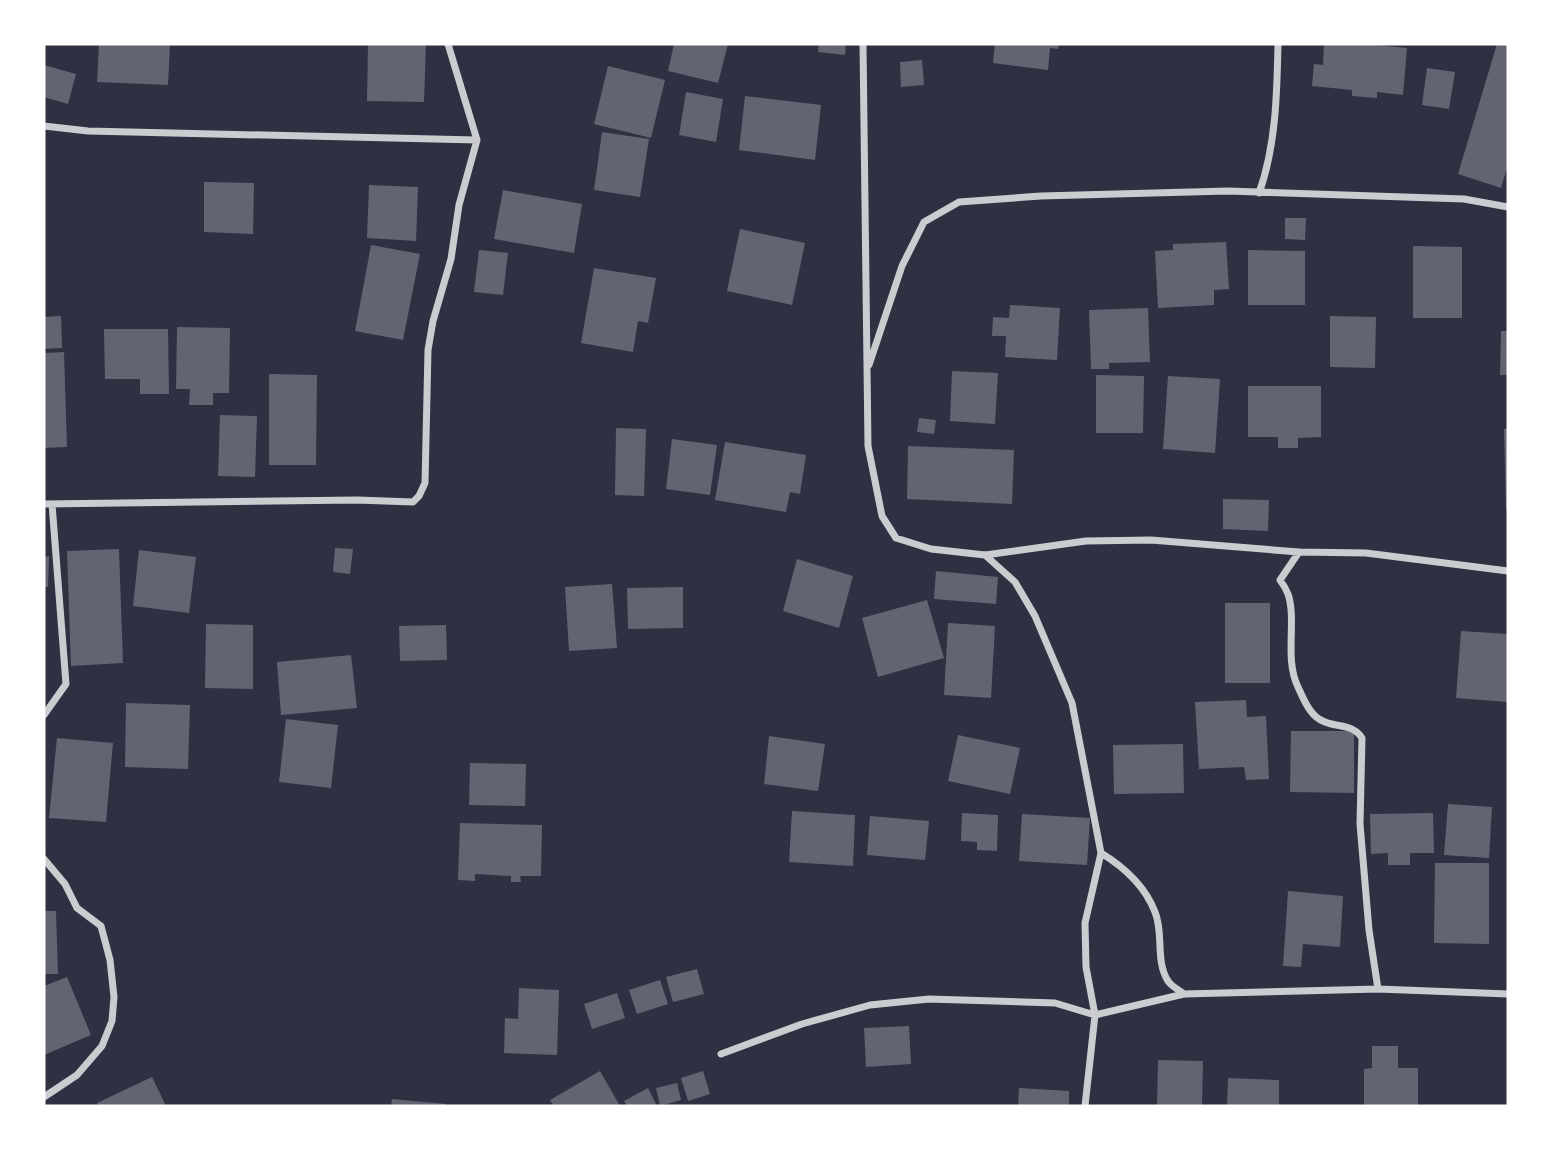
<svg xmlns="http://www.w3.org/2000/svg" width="1552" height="1150" viewBox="0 0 1552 1150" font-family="Helvetica,sans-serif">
<rect width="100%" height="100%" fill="#2d3142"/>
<path fill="#626471" d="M99,44H170L168,85L97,82Z
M368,44H426L424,102L367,101Z
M674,44H728L718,83L668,71Z
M819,44H846L845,55L818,52Z
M995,44H1059L1058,49L1050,48L1048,70L993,63Z
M1324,44H1363L1407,48L1403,95L1377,92V98L1352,96V90L1312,86L1314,64L1323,65Z
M1497,44H1508V165L1501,188L1458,174Z
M922,60L924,85L901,87L900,62Z
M44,65L76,74L68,104L44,97Z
M608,66L665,80L651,138L594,124Z
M1427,68L1455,72L1449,109L1422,105Z
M686,92L723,99L716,142L679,135Z
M745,96L821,105L815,160L739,150Z
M602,132L649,139L640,197L594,190Z
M204,182L254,183L253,234L204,232Z
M369,185L418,187L416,241L367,238Z
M503,190L582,204L574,253L494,239Z
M1285,218H1306L1305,240L1285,239Z
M740,229L805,243L792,305L727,291Z
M1226,242L1229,289L1214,290V305L1158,308L1155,251L1173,250V244Z
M371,245L420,254L403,340L355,331Z
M1413,246L1462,247V318H1413Z
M479,250L508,253L503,295L474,292Z
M1248,250L1305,251V305H1248Z
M594,268L656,278L648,323L638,321L633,352L581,343Z
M1010,305L1060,308L1057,360L1005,357L1006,336H992L993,317L1009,318Z
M1148,308L1150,362L1109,363V369H1091L1089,310Z
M61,316L62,348L44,349V317Z
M1330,316L1376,317L1375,368L1330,367Z
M177,327L230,328L229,393H213V405H189L190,389H176Z
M104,329H168L169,394H140V379H105Z
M1501,331H1508V375H1500Z
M64,352L67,447L44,448V353Z
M952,371L998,373L995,424L950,421Z
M269,374L317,375L316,465H269Z
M1096,375L1144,376L1143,433H1096Z
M1168,376L1220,379L1215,453L1163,449Z
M1248,386H1321V437L1298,438V448H1278V437H1248Z
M220,415L257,416L255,477L218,476Z
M919,418L936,420L934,434L917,432Z
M616,428L646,429L644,496L615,495Z
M1508,428V510H1506L1504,429Z
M672,439L717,445L710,495L666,489Z
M725,442L806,455L800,494L790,492L786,512L715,500Z
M908,446L1014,450L1012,504L907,499Z
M1223,499L1269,500L1268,531L1223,529Z
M335,548L353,549L350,574L333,572Z
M119,549L123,663L71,666L67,551Z
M139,550L196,557L189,613L133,606Z
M49,556L48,587H44V557Z
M797,559L853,576L839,628L783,611Z
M936,571L998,577L996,604L934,599Z
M612,584L617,648L569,651L565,587Z
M683,587V628L628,629L627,588Z
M927,600L944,658L878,677L862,618Z
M1225,603H1270V683H1225Z
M948,623L995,626L991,698L944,695Z
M206,624L253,625V689L205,688Z
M446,625L447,660L400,661L399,626Z
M1461,631L1508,634V702L1456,698Z
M351,655L357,708L281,715L277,662Z
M1246,700L1247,717L1266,716L1269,779L1246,780L1244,767L1199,769L1195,702Z
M126,703L190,705L188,769L125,767Z
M286,719L338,725L331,788L279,782Z
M1291,731H1354V793L1290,792Z
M958,735L1020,748L1010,794L948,781Z
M769,736L825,744L818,791L764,784Z
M57,738L113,743L106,822L49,818Z
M1183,744L1184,793L1114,794L1113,745Z
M470,763L526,764L525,806L469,805Z
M1448,804L1492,807L1489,858L1444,855Z
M792,811L855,815L853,866L789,862Z
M962,813L998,815L997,851L977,850V842L961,841Z
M1433,813L1434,853H1410V865H1388V853L1371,854L1370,814Z
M1022,814L1090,818L1087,865L1019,861Z
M870,816L929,821L925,860L867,855Z
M460,823L542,825L541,876H520L521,882H511V876L475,874V881L458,880Z
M1435,863H1489V944L1434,943Z
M1288,891L1343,896L1340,947L1303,944L1301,967L1283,966Z
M44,911H56L58,974H44Z
M697,969L704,994L673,1002L666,977Z
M67,977L91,1035L44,1055V986Z
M660,980L668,1004L637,1014L629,990Z
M519,988L559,990L557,1055L504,1053L505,1018L518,1019Z
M617,993L625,1018L592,1029L584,1004Z
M909,1026L911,1064L866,1067L864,1028Z
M1372,1046H1398V1068H1418V1106H1364V1069L1372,1068Z
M1158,1060L1203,1061L1202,1106H1157Z
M600,1071L620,1106H554L550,1100Z
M703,1071L710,1094L688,1101L681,1078Z
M152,1077L166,1106H99L97,1103Z
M1228,1078L1279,1080V1106H1227Z
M677,1083L681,1100L660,1106L656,1088Z
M648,1088L657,1106H627L624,1101Z
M1019,1088L1069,1091V1106H1018Z
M392,1099L446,1104V1106H391Z"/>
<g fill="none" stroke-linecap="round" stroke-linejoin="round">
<path stroke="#caccd0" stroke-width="7" d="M863,44L868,446L882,516L896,538L931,549L985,555L1086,541L1151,540L1299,552L1366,553L1508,571
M44,126L88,131L477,140
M1259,193C1276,146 1277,93 1278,44
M869,365L902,266L924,222L959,202L1041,196L1228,191L1464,199L1508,207
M44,504L357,500L413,502L419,496L425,483L428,350L433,321L451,259L459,205L477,140L448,44
M1299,552L1280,580C1283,584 1286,589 1288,594C1297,620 1284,659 1298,687C1303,698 1309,713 1319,719C1334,729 1352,722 1362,738L1360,824L1369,930L1378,989
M985,555L1015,582L1035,616L1072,703L1101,853L1085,923L1086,967L1095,1015L1085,1106
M44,715L66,684L52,504
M1101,853C1124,867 1145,886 1155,912C1164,933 1155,961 1168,981C1171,986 1179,990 1184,994
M44,859L65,884L77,908L101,926L110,960L114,997L112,1021L102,1046L77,1075L44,1097
M721,1054L802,1024L870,1005L929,999L1055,1003L1095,1015L1184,994L1378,989L1508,994"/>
</g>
<rect width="1552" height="1150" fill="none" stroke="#ffffff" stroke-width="91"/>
</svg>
